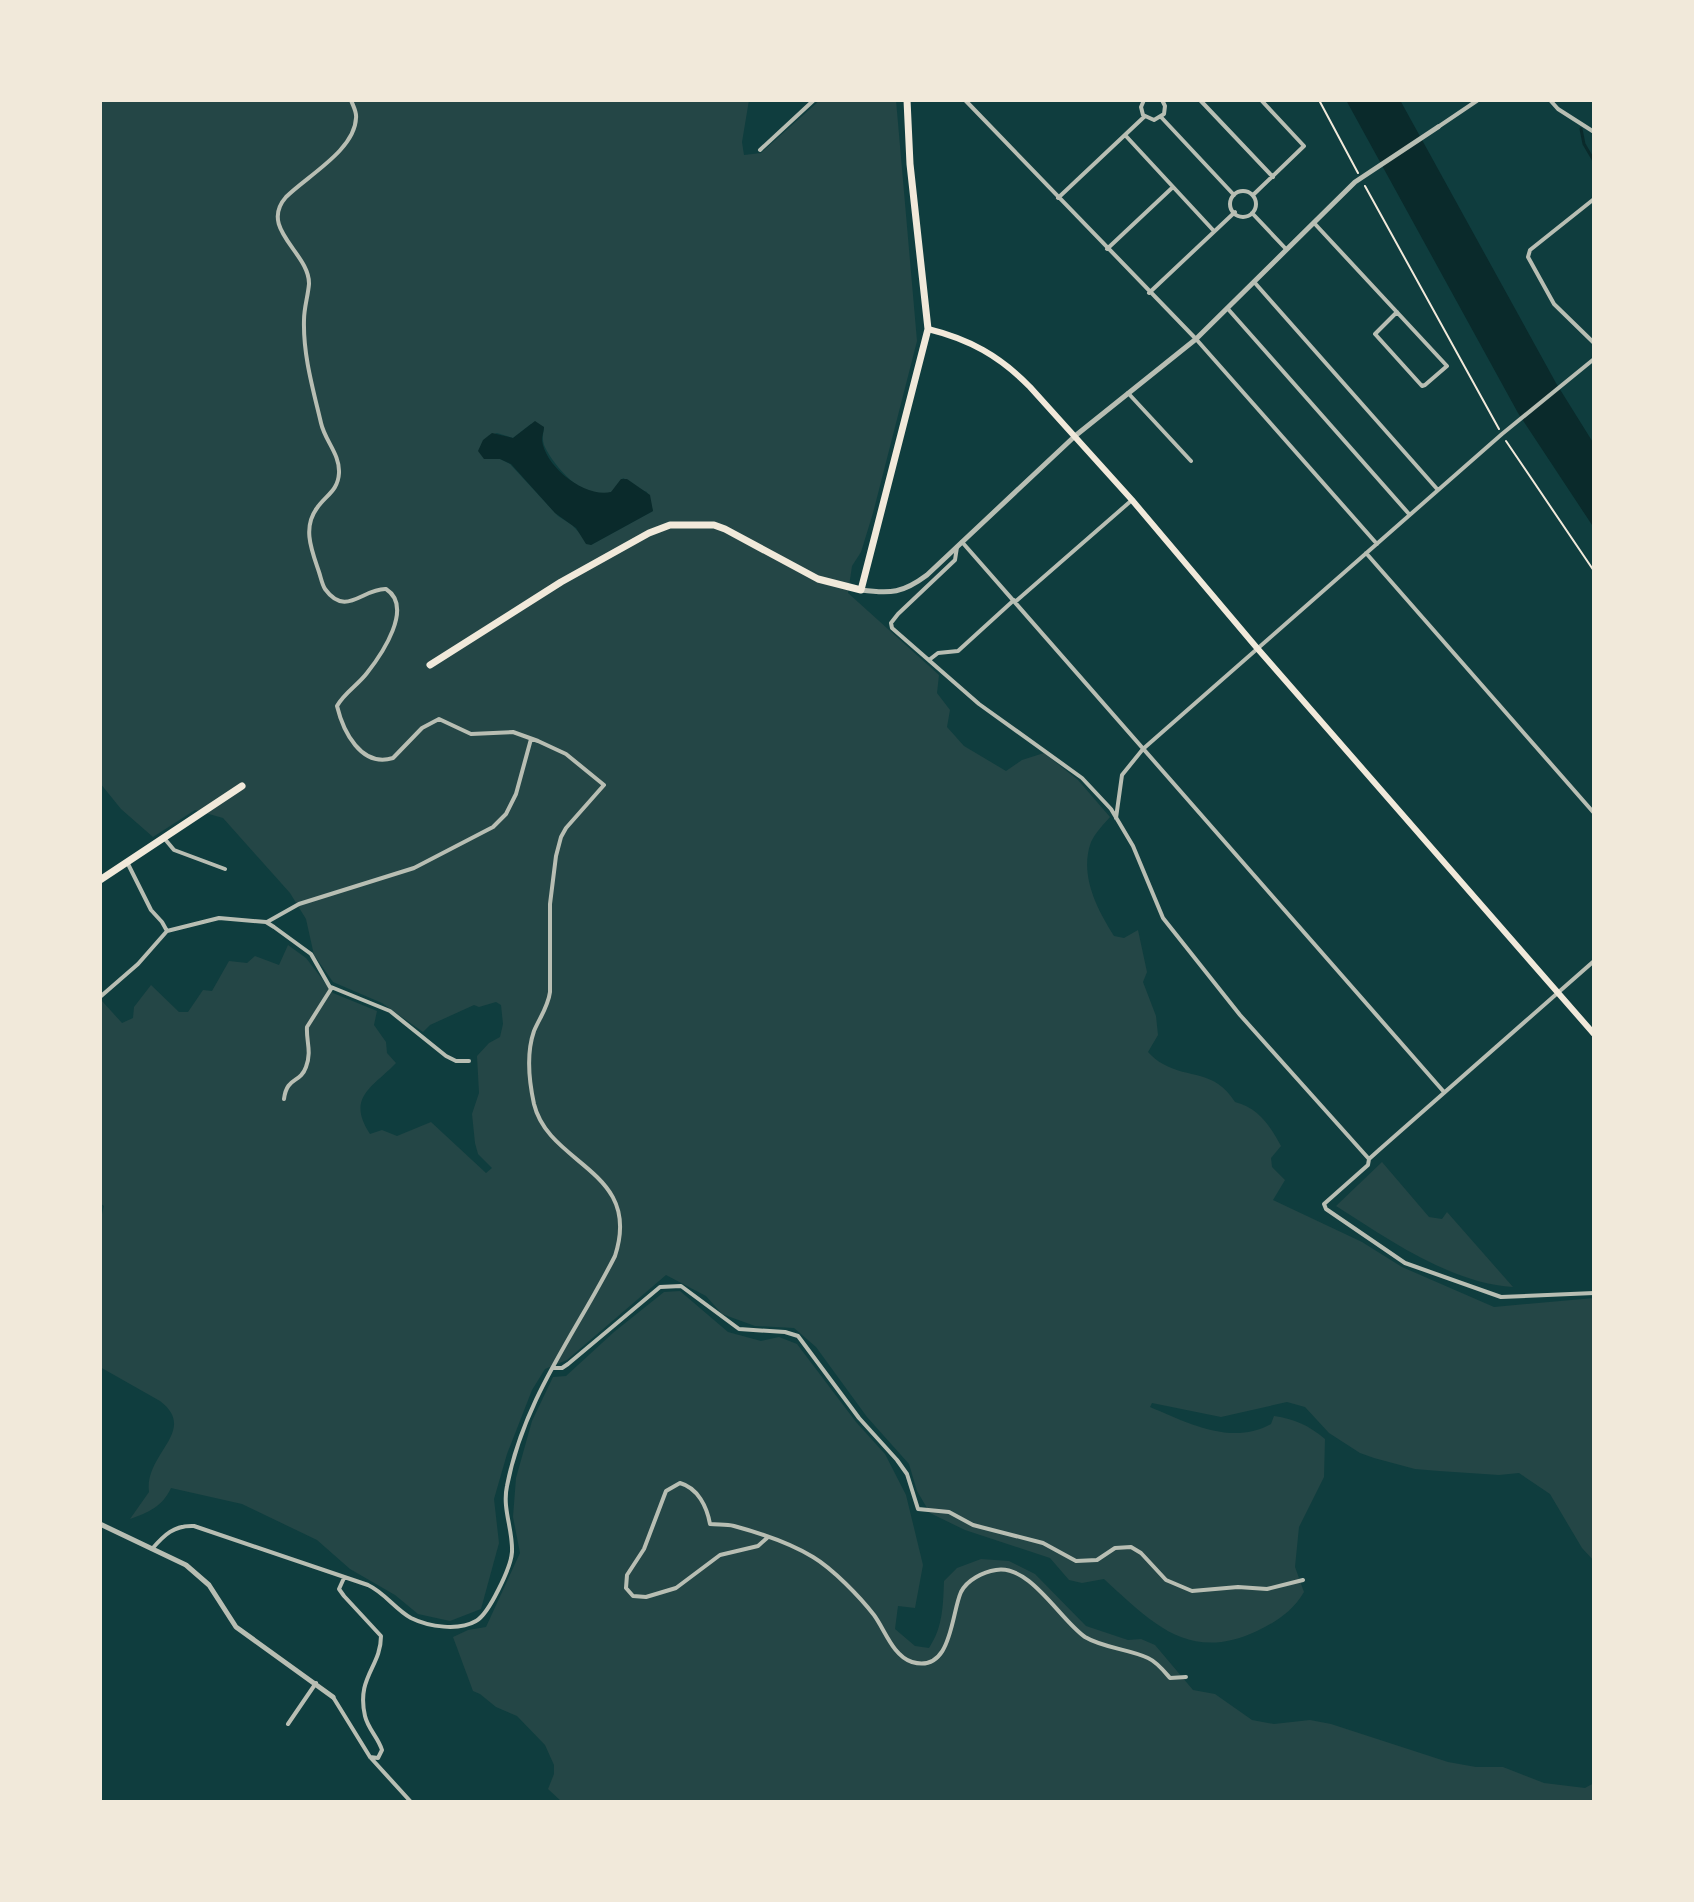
<svg xmlns="http://www.w3.org/2000/svg" width="1694" height="1902" viewBox="0 0 1694 1902" font-family="Barlow,sans-serif">
<rect width="100%" height="100%" fill="#0f3d3e"/>
<path fill="#244646" fill-rule="evenodd" d="M100,100H749L742,142L744,155L761,153L820,100H896L917,341L873,513L861,552L852,566L848,593L939,675L937,693L950,710L947,727L964,746L1006,771L1022,760L1044,753L1078,780L1110,817C1104,824 1095,833 1091,842C1079,875 1097,909 1114,936L1124,938L1138,930L1147,972L1143,982L1156,1016L1158,1035L1148,1052C1152,1056 1157,1061 1163,1064C1189,1079 1214,1069 1235,1102C1259,1108 1270,1126 1281,1146L1271,1158L1272,1167L1285,1180L1273,1200L1362,1242L1402,1267L1494,1307L1594,1298V1561L1582,1548L1550,1494L1519,1473L1499,1475L1439,1471L1415,1469L1374,1458L1360,1453L1329,1433L1305,1407L1287,1402L1221,1417L1152,1403L1150,1407C1188,1423 1231,1446 1271,1424L1274,1416C1295,1419 1308,1425 1325,1439L1324,1477L1299,1527L1295,1567L1304,1592C1292,1612 1277,1621 1257,1631C1189,1663 1152,1623 1104,1579L1082,1583L1069,1580L1050,1558L965,1530L930,1513L917,1491L909,1464L867,1417L816,1347L794,1328L755,1326L722,1314L706,1296L666,1275L567,1360L545,1369L532,1390L507,1454L494,1499L499,1543L481,1609L450,1621L418,1614L395,1595L350,1569L317,1540L242,1504L171,1488C162,1507 149,1512 130,1519L149,1492C144,1453 199,1431 160,1401L100,1367V1222L104,1206L100,1203V1003L102,1001L122,1023L133,1018L134,1007L151,985L179,1012H188L203,990L212,991L229,961L247,963L255,956L279,965L288,945L306,958L333,993L377,1011L374,1025L386,1042L387,1053L396,1063C372,1088 346,1097 370,1134L382,1130L397,1136L431,1122L486,1173L492,1168L478,1154L475,1143L472,1114L479,1093L477,1056L489,1043L500,1037L503,1024L501,1005L496,1002L479,1007L474,1005L430,1025L423,1032L382,1003L333,982L314,955L306,919L290,893L223,818L195,810L153,837L121,809L100,783ZM531,424L544,427C543,433 542,439 544,445C552,464 587,506 611,492C616,490 620,482 623,478C632,482 638,489 647,492L653,511L591,545L572,525L558,516L510,464L500,459H484L488,436L497,433L513,438Z
M1382,1162L1429,1217L1442,1219L1447,1212L1513,1287C1450,1283 1388,1239 1336,1206Z
M680,1291L728,1332L761,1341L779,1337L797,1344L856,1422L885,1454L906,1495L923,1565L915,1608L898,1606L895,1629L915,1646L929,1648C943,1627 943,1606 944,1581L957,1568L981,1559L1009,1561L1035,1574L1086,1626L1128,1640L1141,1639L1155,1645L1193,1690L1215,1694L1252,1720L1274,1724L1310,1720L1331,1724L1448,1762L1476,1767H1503L1544,1783L1585,1788L1594,1783V1802H562L548,1789L554,1774V1765L545,1745L517,1716L496,1707L480,1694L473,1691L453,1637L468,1630L486,1627L520,1553L513,1517L516,1478L532,1421L553,1377L566,1376L614,1332L664,1292Z"/>
<path fill="#0a2a2b" d="M1346,100H1400L1556,383L1594,444V528L1518,413Z
M535,421L544,427C544,431 542,435 542,440C545,467 585,498 611,492L621,479H627L650,495L653,511L591,545L586,544L576,528L555,513L511,464L500,459H484L478,451L483,440L492,433L513,438Z"/>
<g fill="none" stroke-linecap="round" stroke-linejoin="round">
<path stroke="#0a2a2b" stroke-width="3" d="M1581,129L1584,144L1594,161"/>
<path stroke="#f1e9da" stroke-width="2" d="M1319,100L1358,173
M1365,186L1499,429
M1506,441L1594,571"/>
<path stroke="#b8beb3" stroke-width="4" d="M965,100L1196,339L1377,544
M1144,100L1141,107L1143,115L1154,120L1164,114L1165,106L1162,100
M1200,100L1273,177
M1550,100L1558,109L1594,132
M1161,117L1234,195
M1438,127L1478,100
M1125,135L1213,230
M760,150L814,100
M1230 204a13 13 0 1 1 26 0a13 13 0 1 1-26 0Z
M1253,195L1304,146L1261,100
M1058,198L1145,116
M1594,199L1530,250L1528,257L1554,304L1594,343
M1252,213L1286,249
M1315,224L1447,366L1425,385L1422,386L1375,334L1397,312
M1107,249L1173,187
M1255,283L1438,490
M1149,293L1235,212
M1228,309L1409,514
M1128,393L1191,461
M962,542L1444,1092
M957,547L955,560L898,614L891,623L892,628L979,704L1082,778L1111,809L1133,846L1163,918L1240,1015L1369,1159
M1366,553L1594,813
M1015,602L1132,500
M929,660L938,653L958,651L1014,600
M1116,818L1122,775L1143,749L1502,434L1594,359
M164,838L174,850L225,869
M127,862L151,910L162,922L167,931
M267,922L299,904L414,868L493,827L506,814L516,794L531,739
M1594,961L1379,1150L1369,1159L1368,1165L1324,1204L1326,1209L1405,1263L1501,1297L1594,1293
M331,987L390,1011L446,1056L456,1061H469
M100,997L138,964L167,931L219,918L266,922L274,927L311,954L331,989L307,1027C306,1041 312,1051 306,1067C300,1084 287,1076 284,1099
M553,1368H562L568,1364L660,1287L681,1286L739,1329L785,1332L798,1336L859,1418L897,1460L907,1474L918,1509L949,1512L973,1525L1043,1543L1076,1561L1097,1560L1115,1548L1131,1547L1141,1553L1166,1580L1192,1591L1238,1587L1267,1589L1303,1580
M767,1538L758,1546L720,1555L676,1588L646,1597L633,1596L626,1588L627,1575L644,1549L666,1491L680,1483C698,1488 707,1507 710,1524C718,1525 726,1524 734,1526C760,1533 790,1543 813,1557C833,1569 860,1597 874,1615C885,1630 893,1656 912,1662C952,1674 951,1614 961,1592C967,1580 983,1572 996,1570C1030,1564 1060,1620 1085,1637C1103,1648 1129,1649 1148,1658C1157,1662 1164,1671 1170,1678L1186,1677
M152,1549C164,1535 174,1525 194,1526L368,1585C385,1593 395,1609 411,1618C429,1627 459,1631 476,1621C489,1614 511,1567 512,1552C513,1529 502,1509 507,1486C524,1398 576,1333 615,1256C643,1170 549,1166 534,1104C529,1081 526,1054 534,1031C540,1017 548,1007 550,992V904L556,856L561,837L566,828L604,785L566,754L538,741L513,732L471,734L439,719L422,728L393,758C361,768 343,731 337,706C344,693 358,685 367,673C382,654 414,607 386,589C363,588 346,618 325,589C322,584 321,578 319,572C312,551 302,528 317,508C326,495 338,491 339,473C340,454 325,441 321,423C313,389 303,355 304,320C304,308 308,296 309,284C310,253 258,229 286,197C307,176 355,150 356,118C357,112 353,106 351,100
M344,1578L339,1589L344,1596L381,1636C381,1667 356,1677 365,1716C368,1729 378,1737 382,1750L378,1758L370,1757
M333,1697L370,1757L411,1802
M288,1724L316,1683"/>
<path stroke="#b8beb3" stroke-width="5" d="M861,590C891,594 903,593 927,575L1075,436L1196,339L1355,182L1438,127
M100,1524L186,1565L209,1585L236,1627L333,1697"/>
<path stroke="#f1e9da" stroke-width="6" d="M928,329C969,339 1000,356 1030,387L1132,500L1257,648L1594,1034"/>
<path stroke="#f1e9da" stroke-width="7" d="M430,665L561,582L649,533L670,525H714L725,529L818,579L861,590L928,329L910,164L907,100
M100,880L242,786"/>
</g>
<rect width="1694" height="1902" fill="none" stroke="#f1e9da" stroke-width="204"/>
</svg>
